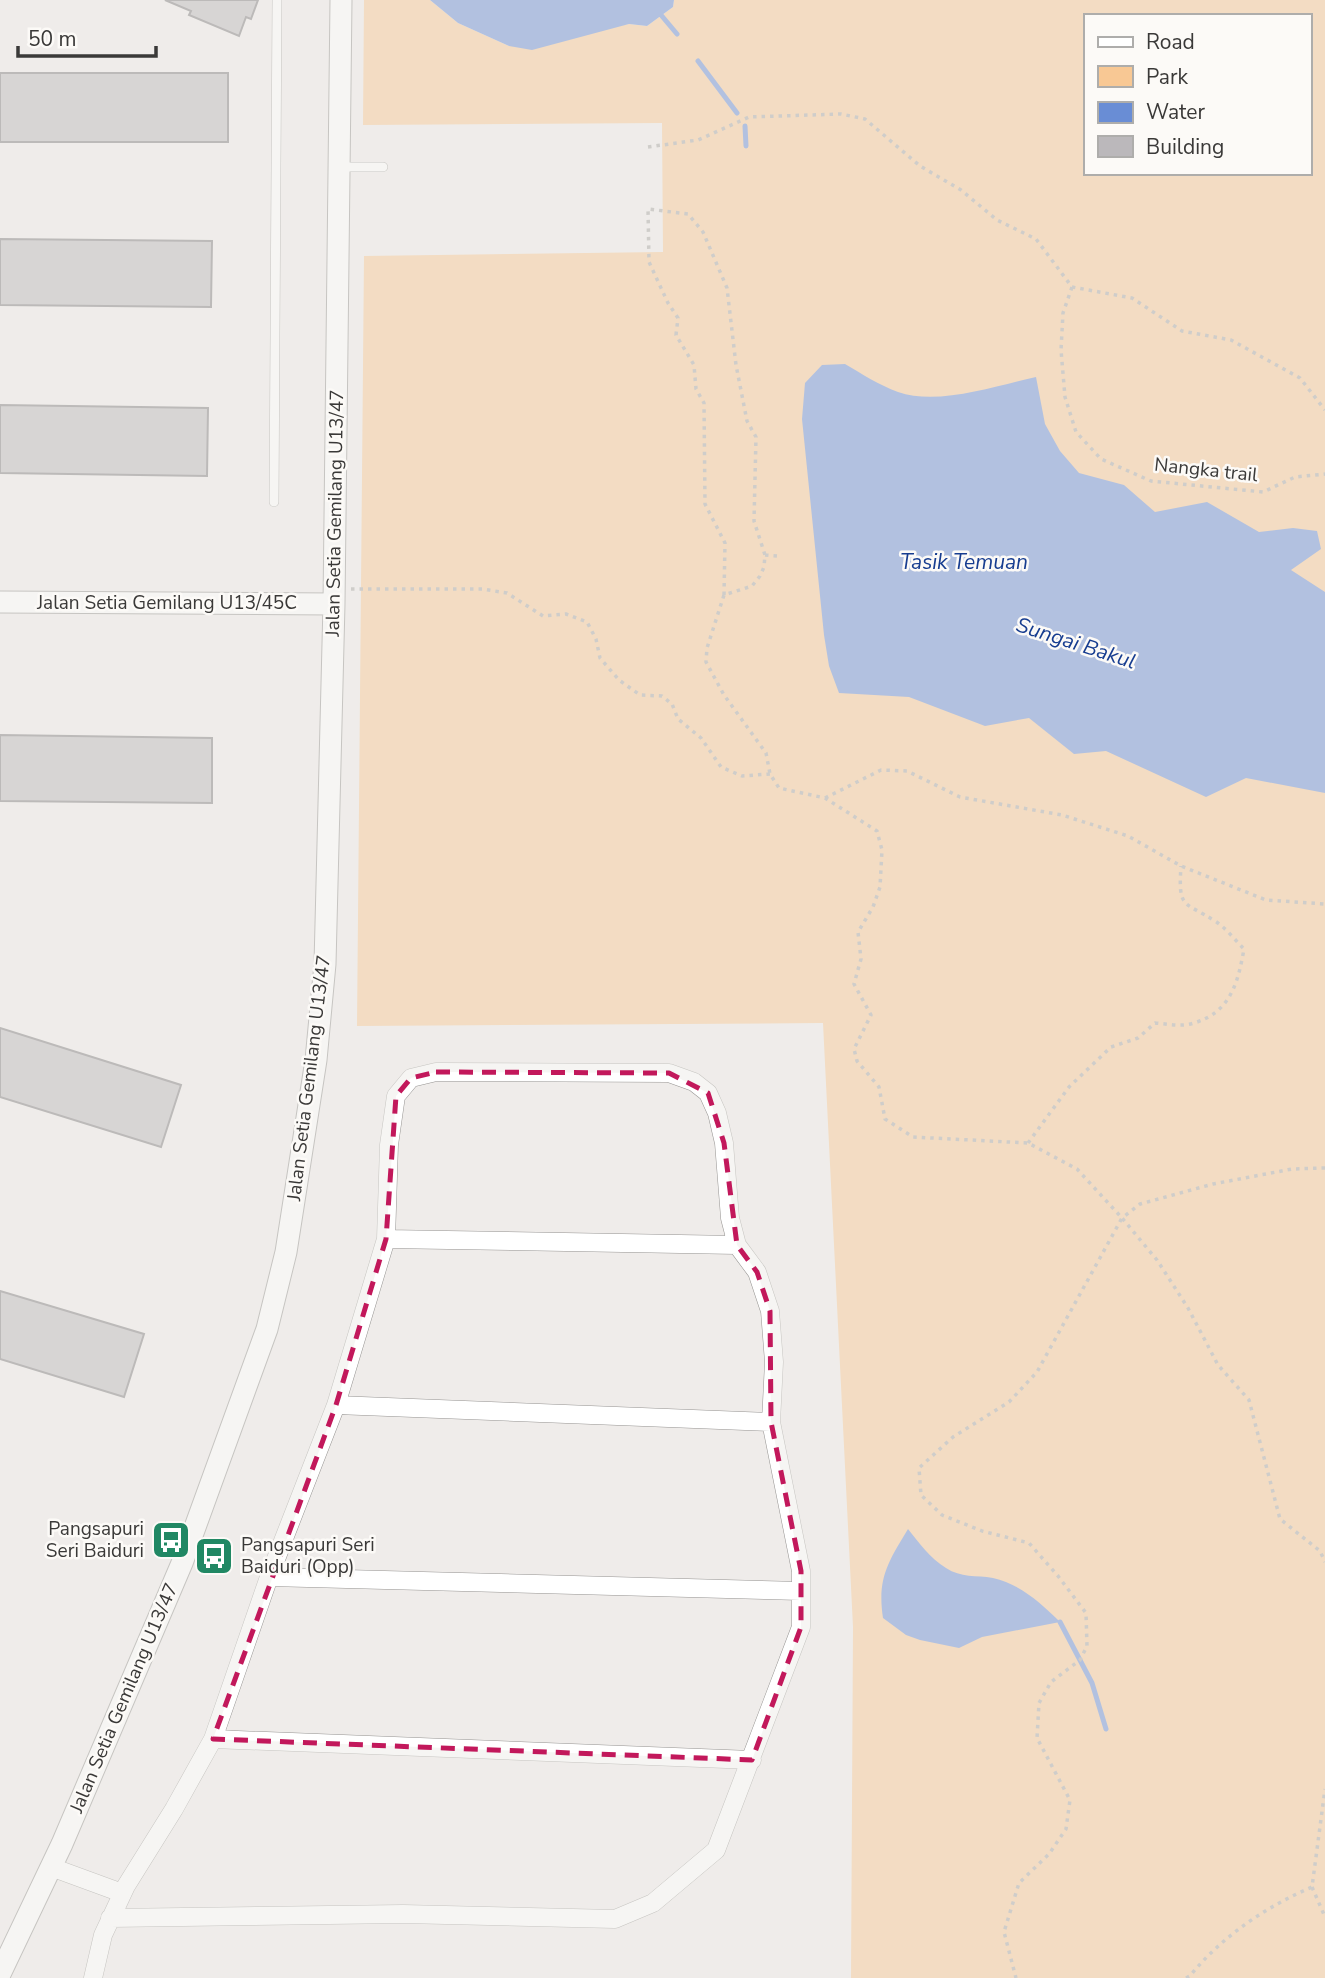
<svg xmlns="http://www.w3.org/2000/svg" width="1325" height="1978" viewBox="0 0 1325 1978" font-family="'Nunito Sans',sans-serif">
<rect width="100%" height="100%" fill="#efecea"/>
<path fill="#f8c894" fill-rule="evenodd" d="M364,0H430L458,23L509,46L629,24L647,26L673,7L674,0H1325V1978H851L853,1627L823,1023L357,1026L364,256L663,252L662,123L363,125ZM1085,16H1309V173H1085Z"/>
<path fill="#698dd5" d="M430,0H674L673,7L647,26L629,24L532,50L509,46L458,23Z
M845,364C862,374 879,385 898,392C938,406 995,386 1036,377L1045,424L1060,451L1079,473L1124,485L1155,512L1207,502L1259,532L1293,528L1317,531L1321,549L1291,570L1325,592V793L1246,778L1206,797L1106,751L1074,754L1029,718L985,726L909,697L839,693L829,666L824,635L802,419L805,383L822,365Z
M908,1529C919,1543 930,1558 946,1568C961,1578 976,1575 993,1578C1020,1584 1041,1603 1060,1622L982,1637L959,1648L920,1640L906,1635L883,1618C877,1579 888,1562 908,1529Z"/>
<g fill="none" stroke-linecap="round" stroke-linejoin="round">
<path stroke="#698dd5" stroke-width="5" d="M655,13L661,15L677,34
M698,61L737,113
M745,126L746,146
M1060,1622L1092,1683L1106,1729"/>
</g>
<path fill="#bbb8bb" stroke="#7f7c7f" stroke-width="2" d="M165,0H258L251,19L246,17L239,36L189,15L191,11Z
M0,73H228V142H0Z
M0,239L212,241L211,307L0,305Z
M0,405L208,408L207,476L0,473Z
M0,735L212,738V803L0,801Z
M0,1028L181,1085L161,1147L0,1097Z
M0,1291L144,1334L124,1397L0,1359Z"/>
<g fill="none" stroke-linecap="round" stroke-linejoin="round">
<defs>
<path id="service" d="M339,167H383
M274,502L277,0"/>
<path id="minor" d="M386,1239L737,1245
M336,1405L771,1422
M269,1577L801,1591
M213,1739L752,1760
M51,1867L122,1893
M93,1978L103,1935L126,1886L174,1809L213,1739L269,1577L336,1405L386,1239L389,1145L396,1096L411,1078L436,1072L669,1073L694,1082L708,1093L717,1113L724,1143L730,1218L737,1245L757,1272L770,1311L774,1362L771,1422L801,1571V1627L716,1850L653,1903L615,1919L403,1914L110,1918"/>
<path id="tertiary" d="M0,602L334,604
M0,1974L62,1844L182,1563L267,1329L286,1252L316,1060L325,964L334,604L341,0"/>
</defs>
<use href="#service" stroke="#969492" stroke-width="10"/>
<use href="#minor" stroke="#969492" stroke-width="19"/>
<use href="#tertiary" stroke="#969492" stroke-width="23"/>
<path stroke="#a9a7a5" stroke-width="3.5" stroke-dasharray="3.5 5" stroke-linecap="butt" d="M648,147L698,140L749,117L841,114L865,119L920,166L961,190L997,220L1036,239L1072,287L1132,298L1182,331L1231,340L1300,378L1325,410
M1072,287L1063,313L1061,350L1065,397L1076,432L1101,459L1151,481L1263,492L1295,477L1325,474
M765,555L777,556
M351,589H482L507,593L543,616L566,614L587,622L596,639L600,658L619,680L640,695L662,696L672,704L678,719L701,738L721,767L742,776L770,774
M724,595L725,543L705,504L704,403L696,389L694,365L676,335L678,318L668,303L649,262L648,209L688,214L703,232L727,288L736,365L747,421L756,437L754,521L765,555L764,567L760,576L752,586L724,595L707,648L706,662L724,695L766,753L770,774L779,788L825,798L877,831L882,850L880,887L873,907L858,932L861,959L854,984L871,1015L854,1049L857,1061L879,1087L885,1119L913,1137L1028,1143L1077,1169L1122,1218L1037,1372L1009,1402L953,1437L919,1468L921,1495L942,1515L982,1531L1029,1543L1058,1576L1086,1613L1087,1646L1080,1660L1051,1682L1039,1703L1037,1738L1070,1800L1066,1829L1049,1854L1019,1883L1004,1932L1016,1978
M825,798L881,770L907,771L960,797L1062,815L1128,836L1181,866L1266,900L1325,904
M1028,1143L1069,1087L1111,1047L1138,1038L1155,1023C1167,1024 1183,1027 1194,1023C1231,1012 1238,982 1244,949C1235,940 1226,928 1215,921C1184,901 1178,910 1181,866
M1325,1168L1292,1169L1213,1184L1140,1204L1122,1218L1157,1260L1188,1308L1218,1365L1249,1400L1280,1519L1320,1551L1325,1562
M1312,1887L1325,1917
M1186,1978L1190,1976C1221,1937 1267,1906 1312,1887L1325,1789"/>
<use href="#service" stroke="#fff" stroke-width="9"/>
<use href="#minor" stroke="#fff" stroke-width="18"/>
<use href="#tertiary" stroke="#fff" stroke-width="21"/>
</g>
<path d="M0 0H1325V1978H0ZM436,1072L669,1073L708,1093L724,1143L737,1245L757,1272L770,1311L771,1422L801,1571V1627L752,1760L213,1739L336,1405L386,1239L396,1096L411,1078Z" fill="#efecea" fill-opacity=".55" fill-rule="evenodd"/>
<path fill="none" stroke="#c2185b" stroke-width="5" stroke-dasharray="14 9" stroke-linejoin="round" d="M436,1072L669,1073L708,1093L724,1143L737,1245L757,1272L770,1311L771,1422L801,1571V1627L752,1760L213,1739L336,1405L386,1239L396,1096L411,1078Z"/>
<defs>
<symbol id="bus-square" viewBox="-11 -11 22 22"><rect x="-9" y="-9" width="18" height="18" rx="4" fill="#218864" stroke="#fcfaf7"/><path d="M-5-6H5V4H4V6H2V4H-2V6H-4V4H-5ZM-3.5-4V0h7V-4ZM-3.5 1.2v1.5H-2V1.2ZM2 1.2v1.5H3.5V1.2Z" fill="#fff"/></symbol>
</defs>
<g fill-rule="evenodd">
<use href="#bus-square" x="149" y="1518" width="44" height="44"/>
<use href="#bus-square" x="192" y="1534" width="44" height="44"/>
</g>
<g text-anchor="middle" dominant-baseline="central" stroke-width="5" stroke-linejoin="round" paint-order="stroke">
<g font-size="19" fill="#3a3938" stroke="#fcfaf7">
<text transform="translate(1206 470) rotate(6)">Nangka trail</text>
<text transform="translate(335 513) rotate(-89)">Jalan Setia Gemilang U13/47</text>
<text x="167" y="603">Jalan Setia Gemilang U13/45C</text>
<text transform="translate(309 1078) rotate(-83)">Jalan Setia Gemilang U13/47</text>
<text transform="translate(124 1698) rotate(-67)">Jalan Setia Gemilang U13/47</text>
</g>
<g font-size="19" fill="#3a3938" stroke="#fcfaf7" text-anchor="end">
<text x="144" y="1529">Pangsapuri<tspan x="144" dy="22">Seri Baiduri</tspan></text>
<text x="241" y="1545" text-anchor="start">Pangsapuri Seri<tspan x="241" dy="22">Baiduri (Opp)</tspan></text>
</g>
<g font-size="21" font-style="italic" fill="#173d90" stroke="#fcfaf7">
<text x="964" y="562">Tasik Temuan</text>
<text transform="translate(1076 643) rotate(18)">Sungai Bakul</text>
</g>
</g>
<rect x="1084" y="14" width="228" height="161" fill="#fcfaf7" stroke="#aeadab" stroke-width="2"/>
<rect x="1098" y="37" width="35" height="10" fill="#ffffff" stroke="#aeadab" stroke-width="2"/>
<text x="1146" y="49" font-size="21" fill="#3a3938">Road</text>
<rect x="1098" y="66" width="35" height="21" fill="#f8c894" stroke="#aeadab" stroke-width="2"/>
<text x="1146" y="84" font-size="21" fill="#3a3938">Park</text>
<rect x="1098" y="102" width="35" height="21" fill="#698dd5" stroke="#aeadab" stroke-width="2"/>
<text x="1146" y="119" font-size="21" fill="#3a3938">Water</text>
<rect x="1098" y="136" width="35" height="21" fill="#bbb8bb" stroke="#aeadab" stroke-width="2"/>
<text x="1146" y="154" font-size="21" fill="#3a3938">Building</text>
<path d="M18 46v10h138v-10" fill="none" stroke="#3a3938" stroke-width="3.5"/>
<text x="28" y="46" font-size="21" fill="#3a3938" stroke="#fcfaf7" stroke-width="5" paint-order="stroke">50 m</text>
</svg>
